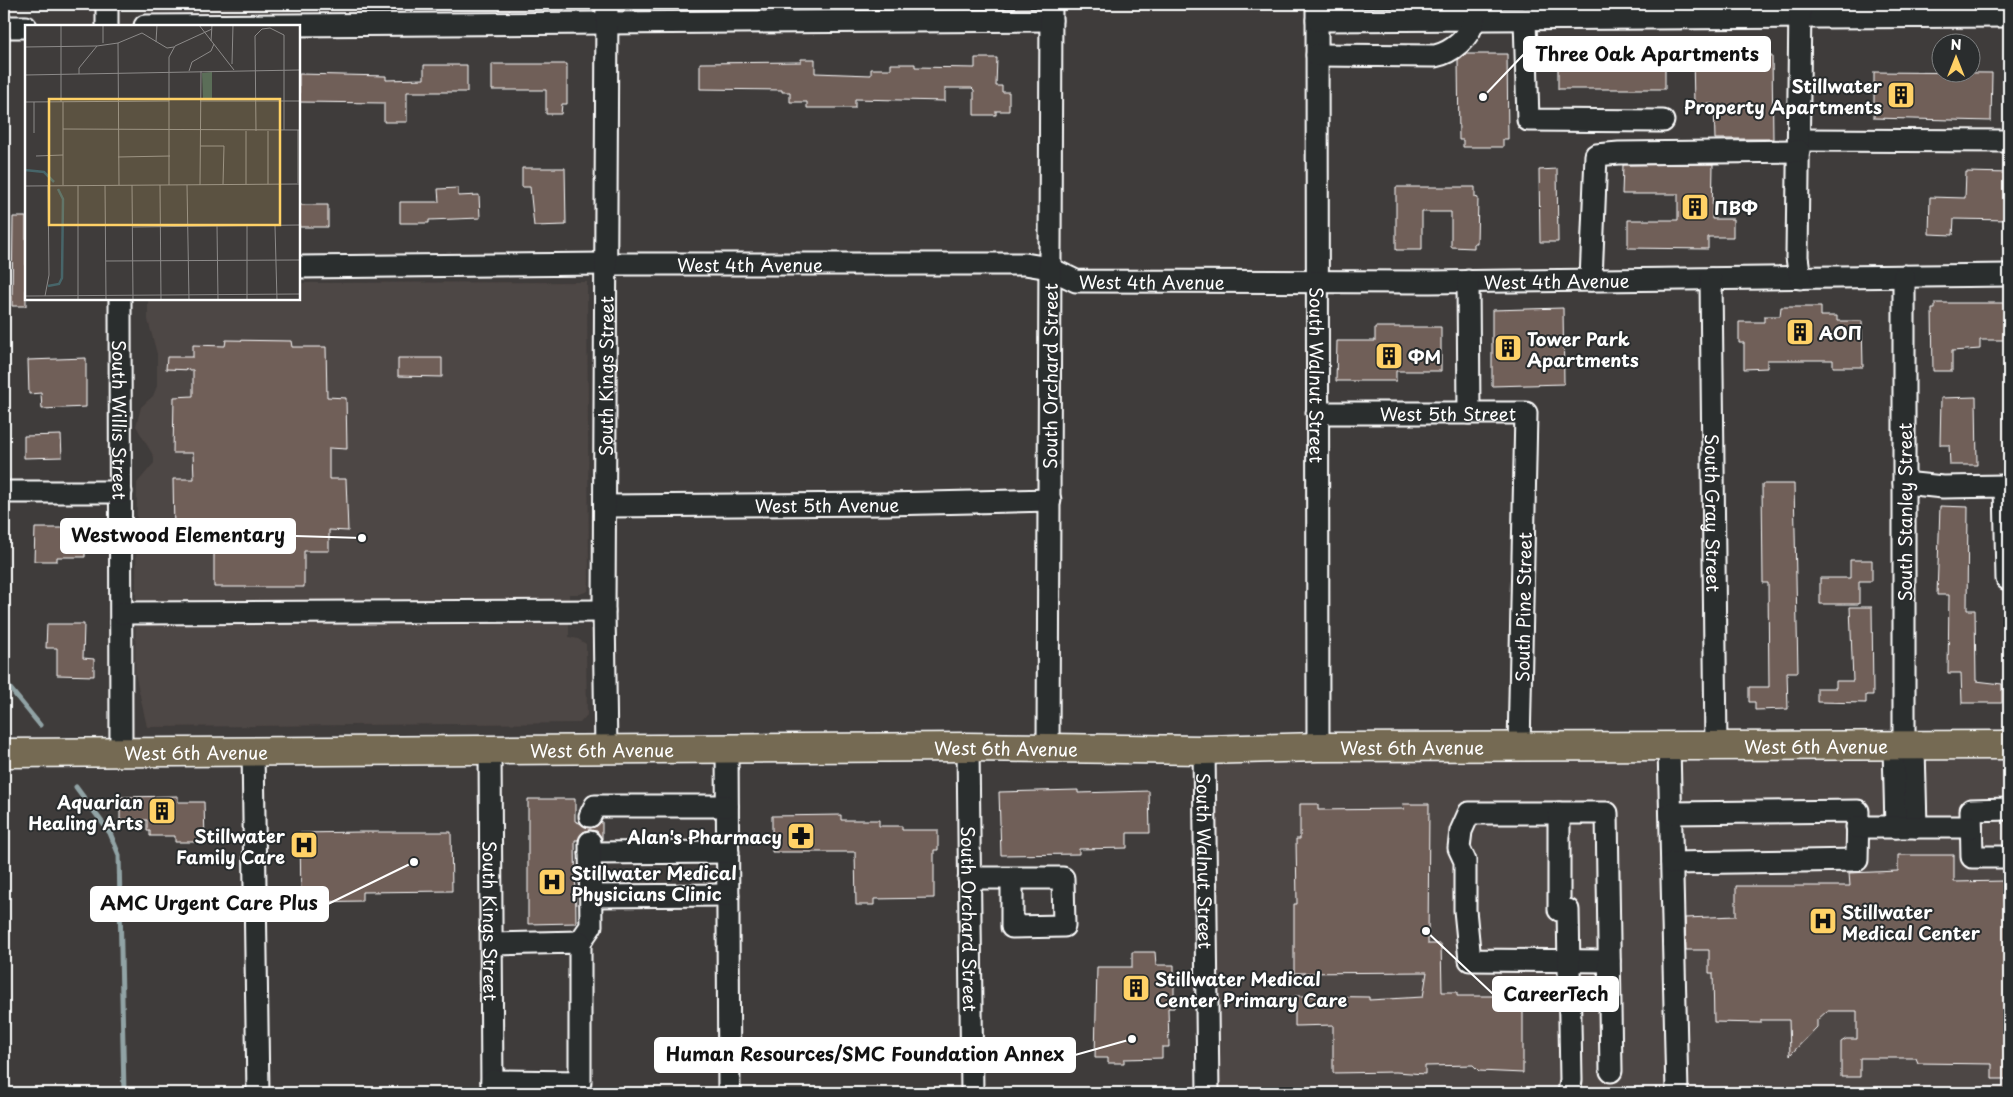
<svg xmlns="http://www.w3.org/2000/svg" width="2013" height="1097" viewBox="0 0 2013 1097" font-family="'Playpen Sans',sans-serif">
<rect width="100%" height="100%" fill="#3f3c3b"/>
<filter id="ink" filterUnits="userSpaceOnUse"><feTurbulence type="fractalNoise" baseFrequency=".02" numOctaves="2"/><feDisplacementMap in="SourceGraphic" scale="10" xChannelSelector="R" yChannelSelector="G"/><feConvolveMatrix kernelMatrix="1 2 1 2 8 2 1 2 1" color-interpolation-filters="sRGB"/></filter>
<g filter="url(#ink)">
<path fill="#4e4644" d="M587,282L589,580L588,591L580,594H569V637L578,639L586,644V650L587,715L580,723L147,727L135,673L137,483L154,463V457L136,426L141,407L153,396L157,386V354L148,320V299H299V283Z
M2009,748V1093H1219L1214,774L1219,766L1225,762Z"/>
<path fill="#5b6e58" stroke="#adb6ac" d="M1330,4H1422L1421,7L1416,8H1338Z"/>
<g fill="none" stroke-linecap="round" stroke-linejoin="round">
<path stroke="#91a3a5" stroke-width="5" d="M4,681L40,725
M76,787L110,833L119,855L124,1093"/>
</g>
<path fill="#705e59" stroke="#fff" d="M1465,54H1507L1508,139H1503V147H1463V140H1459L1458,60Z
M1748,54V56H1772L1773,139H1715L1714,104H1694L1693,57Z
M975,58H997L996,86H1002V92H1009V111H996V115H974V90L972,88H945V101L855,99V108H807V102H790V92H782V90L700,89V63L801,62V59H815V73L871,75V69H891V64H915V67L975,68Z
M1584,62H1639V68L1665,67V89H1558V66H1584Z
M492,64H567V104H562L561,114H546V90H492Z
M424,65H467V92H407V122H384V103L299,102V74L386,76V80L424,79Z
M1874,72L1992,73L1991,121L1874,118Z
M1713,164L1712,219H1733V237H1708V249L1628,248V220H1678V194H1622L1623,165Z
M522,168H565L566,225L534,226L530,187H522Z
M1557,169L1558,242H1540L1539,170Z
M1966,172L2009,173V220L1954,219L1953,235L1929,234L1930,197L1965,198Z
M1396,187H1475V197L1478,198L1477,243H1474V248L1451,247V212H1422V250H1396Z
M458,188V196L479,195L480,218L429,220V223H400V202H439L438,189Z
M299,205H328V227H299Z
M13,217H26V306H12Z
M1935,303H2009V340H1980V349L1952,351V371H1933L1932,309H1935Z
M1781,307H1821V316H1837V321H1862L1863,367H1833V360H1767V368L1744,369V343H1739V322H1764V316H1780Z
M1563,308L1564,384L1492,386V310Z
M1375,327H1441V371H1396V381H1336L1337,341H1375Z
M226,340L291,341L292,347H326L327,397L346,398L347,449L329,448V479H346L348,531L329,530V551H304V587H214V550L194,551L193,530L174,529L173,479H194L193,453H173L174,397L193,396V370L166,369L167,357H193V345L225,346Z
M86,358V407L42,409L41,393L29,394L28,360Z
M398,358H442V377L398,376Z
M1976,397L1977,465H1950L1949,445H1940L1941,398Z
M61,435L62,457L24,458V436Z
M1762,484H1794L1798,672H1787L1788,709L1755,710V702H1749V687H1769L1768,583H1763Z
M1940,506L1968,507L1967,610H1975L1976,681L2002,684V703H1962L1961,673H1948L1949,595H1937Z
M35,528H85V557H57V561H34Z
M1850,560H1872V581H1859V604H1820V578H1850Z
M1850,607H1872L1873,695H1866V703L1817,702V688H1836V681H1853Z
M47,624H84L83,658L94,659V676L57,675V648H46Z
M1078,790V793L1149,791L1150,833H1127V848L1079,849V854L1001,855L999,792Z
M178,796V802H204L205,842H175V836H150V831H147V820H120V797Z
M528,799H575V821L590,828L597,826L602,821V839L597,831L589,830L583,832L578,840H575L576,923L528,924Z
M1300,804H1318V810L1404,809L1403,804H1429L1428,944H1441L1442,992H1457V996H1523V1073L1479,1071L1473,1065L1425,1066V1074L1396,1072L1333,1073V1025L1295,1026V996L1369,997V1000L1423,997L1427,972L1294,973V904H1297L1296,839H1300Z
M841,815V820H879V826H902V830H938V850H934V898L874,899V905H856L855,852H772V816Z
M361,832H451L452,891L362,892V901L301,902L300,833Z
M1898,855H1954V882L2005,881V921H2009V1079H1992V1064L1918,1063L1916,1058H1860V1077H1841V1042L1846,1039H1857V1011H1827L1817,1020V1027L1790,1055L1789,1020H1761V1023L1714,1022L1713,973H1709V950H1686L1685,918L1736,916V886H1850L1849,873L1898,871Z
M1132,952H1155L1156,965H1174V1008H1168L1169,1047H1162V1058L1124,1059V1063H1108V1058H1095L1097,967H1132Z"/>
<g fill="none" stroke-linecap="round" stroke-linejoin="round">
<defs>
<g id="minor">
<path d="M107,4V26"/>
<path id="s1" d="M1317,4L1318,747"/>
<path d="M1525,19L1528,120L1663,121"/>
<path d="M1317,20L2009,16"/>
<path d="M145,26L1051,20"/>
<path d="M4,27H26"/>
<path d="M1317,55L1435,56C1451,53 1471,37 1474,19"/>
<path d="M1799,140L2009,141"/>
<path id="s2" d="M299,267L605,264H1025L1049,268L1076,281L1430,282L2009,275"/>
<path d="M1904,276V747"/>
<path d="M1800,278L1797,257L1800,4"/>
<path id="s3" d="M1711,279L1716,747"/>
<path d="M1591,280L1596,155L1619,153L1799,151"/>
<path d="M1468,281L1469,413"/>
<path id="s4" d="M120,299L121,751"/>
<path id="s5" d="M1317,413H1526L1519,747"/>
<path d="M1904,483L1943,487L2005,486L2007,579"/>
<path d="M4,492H121"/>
<path id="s6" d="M605,506L887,504L1050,500"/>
<path d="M122,613L604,611"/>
<path id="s7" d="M968,747L972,1093"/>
<path id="s8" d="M1048,747L1051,4"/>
<path d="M1669,747L1677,1093"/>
<path d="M1894,747L1896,827"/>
<path d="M1914,747L1916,827"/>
<path d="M253,750L258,1093"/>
<path id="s9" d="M490,750L492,1093"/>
<path id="s10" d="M606,750L604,611L607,4"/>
<path d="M727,750L729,1093"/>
<path id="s11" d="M1204,750L1208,1093"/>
<path d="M2009,809L1971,810L1972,857H2009"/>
<path d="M1559,813H1469L1461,831L1459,848L1465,861V910L1470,960L1609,961"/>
<path d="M1671,813L1858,811L1857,860L1672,863"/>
<path d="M590,816L595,806H727"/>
<path d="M1857,827H1971"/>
<path d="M590,853L728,852"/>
<path d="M969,879L981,878H1063L1064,926L1012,927V878"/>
<path d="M591,896L728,895"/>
<path d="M580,942L591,926L590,842"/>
<path d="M492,944L580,942V1082L492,1081"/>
<path d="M1569,1093L1571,1080L1568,910H1559V813H1607L1611,1071"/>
</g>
<g id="highway">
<path id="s12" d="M4,753L968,747L1204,750L1318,747L2009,745"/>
</g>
</defs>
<use href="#minor" stroke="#fff" stroke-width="25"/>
<use href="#highway" stroke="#fff" stroke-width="31"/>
<use href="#minor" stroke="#2a2d2e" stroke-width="21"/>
<use href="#highway" stroke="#746b52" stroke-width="28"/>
</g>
</g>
<defs>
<symbol id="building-square" viewBox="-11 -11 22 22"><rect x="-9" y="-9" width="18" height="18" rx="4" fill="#ffd166" stroke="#2a2d2e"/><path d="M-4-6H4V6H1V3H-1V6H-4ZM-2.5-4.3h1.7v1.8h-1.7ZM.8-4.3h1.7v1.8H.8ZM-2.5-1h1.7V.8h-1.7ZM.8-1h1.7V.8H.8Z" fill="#111"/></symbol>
<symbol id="pharmacy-square" viewBox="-11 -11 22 22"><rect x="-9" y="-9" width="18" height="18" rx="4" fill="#ffd166" stroke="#2a2d2e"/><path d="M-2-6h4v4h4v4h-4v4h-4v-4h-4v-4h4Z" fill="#111"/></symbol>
<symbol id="hospital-square" viewBox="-11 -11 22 22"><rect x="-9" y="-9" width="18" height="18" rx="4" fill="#ffd166" stroke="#2a2d2e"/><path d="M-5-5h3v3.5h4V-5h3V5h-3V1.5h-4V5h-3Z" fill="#111"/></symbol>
</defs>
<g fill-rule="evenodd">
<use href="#building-square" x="1885" y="79" width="32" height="32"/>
<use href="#building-square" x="1679" y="191" width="32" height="32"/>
<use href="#building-square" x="1784" y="316" width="32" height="32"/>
<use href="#building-square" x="1492" y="332" width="32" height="32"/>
<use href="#building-square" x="1373" y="340" width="32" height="32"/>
<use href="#building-square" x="146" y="795" width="32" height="32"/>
<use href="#pharmacy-square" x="785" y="820" width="32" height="32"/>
<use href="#hospital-square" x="288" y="829" width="32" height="32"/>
<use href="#hospital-square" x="536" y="866" width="32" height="32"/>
<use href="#hospital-square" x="1807" y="905" width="32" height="32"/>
<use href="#building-square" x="1120" y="972" width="32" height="32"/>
</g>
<g text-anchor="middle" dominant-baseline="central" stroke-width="4" stroke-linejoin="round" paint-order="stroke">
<g font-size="18" font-weight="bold" fill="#fff" stroke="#2a2d2e" text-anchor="start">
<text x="1882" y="85" text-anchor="end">Stillwater<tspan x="1882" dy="21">Property Apartments</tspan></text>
<text x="1714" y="207">ΠΒΦ</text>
<text x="1819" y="332">AOΠ</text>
<text x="1527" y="338">Tower Park<tspan x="1527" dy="21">Apartments</tspan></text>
<text x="1408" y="356">ΦΜ</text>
<text x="143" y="801" text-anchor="end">Aquarian<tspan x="143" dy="21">Healing Arts</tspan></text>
<text x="285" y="835" text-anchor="end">Stillwater<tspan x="285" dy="21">Family Care</tspan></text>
<text x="782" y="836" text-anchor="end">Alan's Pharmacy</text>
<text x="571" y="872">Stillwater Medical<tspan x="571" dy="21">Physicians Clinic</tspan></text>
<text x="1842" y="911">Stillwater<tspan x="1842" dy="21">Medical Center</tspan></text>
<text x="1155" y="978">Stillwater Medical<tspan x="1155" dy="21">Center Primary Care</tspan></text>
</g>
<g font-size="18" fill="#fff" stroke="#2a2d2e">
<text stroke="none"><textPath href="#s2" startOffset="451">West 4th Avenue</textPath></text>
<text stroke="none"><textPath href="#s2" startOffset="856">West 4th Avenue</textPath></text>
<text stroke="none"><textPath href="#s2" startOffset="1261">West 4th Avenue</textPath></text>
<text stroke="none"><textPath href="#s8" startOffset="371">South Orchard Street</textPath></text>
<text stroke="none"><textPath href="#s1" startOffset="371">South Walnut Street</textPath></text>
<text stroke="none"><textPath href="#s10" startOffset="374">South Kings Street</textPath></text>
<text stroke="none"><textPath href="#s5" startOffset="131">West 5th Street</textPath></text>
<text stroke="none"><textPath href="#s4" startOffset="121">South Willis Street</textPath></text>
<text stroke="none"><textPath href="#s6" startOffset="222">West 5th Avenue</textPath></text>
<text transform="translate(1904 512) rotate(-90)">South Stanley Street</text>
<text stroke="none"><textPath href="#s3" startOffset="234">South Gray Street</textPath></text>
<text transform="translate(1523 607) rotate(-89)">South Pine Street</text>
<text stroke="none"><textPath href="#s12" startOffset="1408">West 6th Avenue</textPath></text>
<text stroke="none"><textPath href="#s12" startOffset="1812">West 6th Avenue</textPath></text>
<text stroke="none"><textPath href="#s12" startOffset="1002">West 6th Avenue</textPath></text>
<text stroke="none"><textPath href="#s12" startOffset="598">West 6th Avenue</textPath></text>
<text stroke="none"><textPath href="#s12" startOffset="192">West 6th Avenue</textPath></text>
<text stroke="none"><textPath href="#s11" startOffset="111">South Walnut Street</textPath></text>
<text stroke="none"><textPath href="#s7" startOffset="172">South Orchard Street</textPath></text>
<text stroke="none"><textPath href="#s9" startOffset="171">South Kings Street</textPath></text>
</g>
</g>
<g transform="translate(25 25)">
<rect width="275" height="275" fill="#3f3c3b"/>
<path d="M187,47V75H178L177,48Z" fill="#5b6e58"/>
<path fill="none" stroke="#476569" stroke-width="2.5" d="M0,145L19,147L29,157M23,261L34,259L37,253L38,174L33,164"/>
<path fill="none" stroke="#8c8a89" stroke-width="1" d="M36,0V77M174,0L209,45M186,16L187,0M131,17L132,0M78,18V0M93,18L94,160M0,22L72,21L93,18L117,8L142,23L149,22M207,39L208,0M164,46L167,37L186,26L189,19M54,49V43L72,21M0,50L275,45M175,76H275M0,77L144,76M9,77V108M38,104L275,105M221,106V159M231,106L230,11L237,4L245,3L259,10V105M243,106V159M175,121H199L198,159M11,131L38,130M93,132L145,131M273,158V105M38,160V77M53,160V275M80,160L81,275M107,160L108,275M135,160L136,275M144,160V32L150,21L187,4M162,160L164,275M175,160L176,46M0,161L275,159M192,201L193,275M222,201V275M250,201L252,275M108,202L275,200M81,236L275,235M0,271L275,269M20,271L24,250L23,160"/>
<path fill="#ffd166" fill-opacity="0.15" stroke="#ffd166" stroke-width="2.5" d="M24,74H255V200H24Z"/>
<rect width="275" height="275" fill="none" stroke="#fff" stroke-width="2.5"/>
</g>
<path fill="none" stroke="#fff" stroke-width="2" d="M1483 97L1524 54M362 538L295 536M414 862L328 904M1426 931L1493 994M1132 1039L1075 1055"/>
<g fill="#fff" stroke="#2a2d2e" stroke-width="2">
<circle cx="1483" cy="97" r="5"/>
<circle cx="362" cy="538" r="5"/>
<circle cx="414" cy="862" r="5"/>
<circle cx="1426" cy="931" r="5"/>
<circle cx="1132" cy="1039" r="5"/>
</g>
<g fill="#fff" stroke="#fff" stroke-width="2">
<rect x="1524" y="37" width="246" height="34" rx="5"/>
<rect x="61" y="519" width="234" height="34" rx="5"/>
<rect x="91" y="887" width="237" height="34" rx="5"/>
<rect x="1493" y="977" width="125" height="34" rx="5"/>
<rect x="655" y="1038" width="420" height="34" rx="5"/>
</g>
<g font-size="19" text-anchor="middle" font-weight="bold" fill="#111">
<text x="1647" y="61">Three Oak Apartments</text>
<text x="178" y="542">Westwood Elementary</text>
<text x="209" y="910">AMC Urgent Care Plus</text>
<text x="1556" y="1001">CareerTech</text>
<text x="865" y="1061">Human Resources/SMC Foundation Annex</text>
</g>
<rect width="2013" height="1097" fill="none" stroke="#2a2d2e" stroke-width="20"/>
<rect x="10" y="10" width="1993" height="1077" fill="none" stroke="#fff" stroke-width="2" filter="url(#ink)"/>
<g transform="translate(1956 58)"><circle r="24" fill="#2a2d2e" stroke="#7f8182"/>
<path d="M0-4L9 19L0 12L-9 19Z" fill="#ffd166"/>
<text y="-8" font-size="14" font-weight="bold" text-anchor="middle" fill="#ffffff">N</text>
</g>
</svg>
